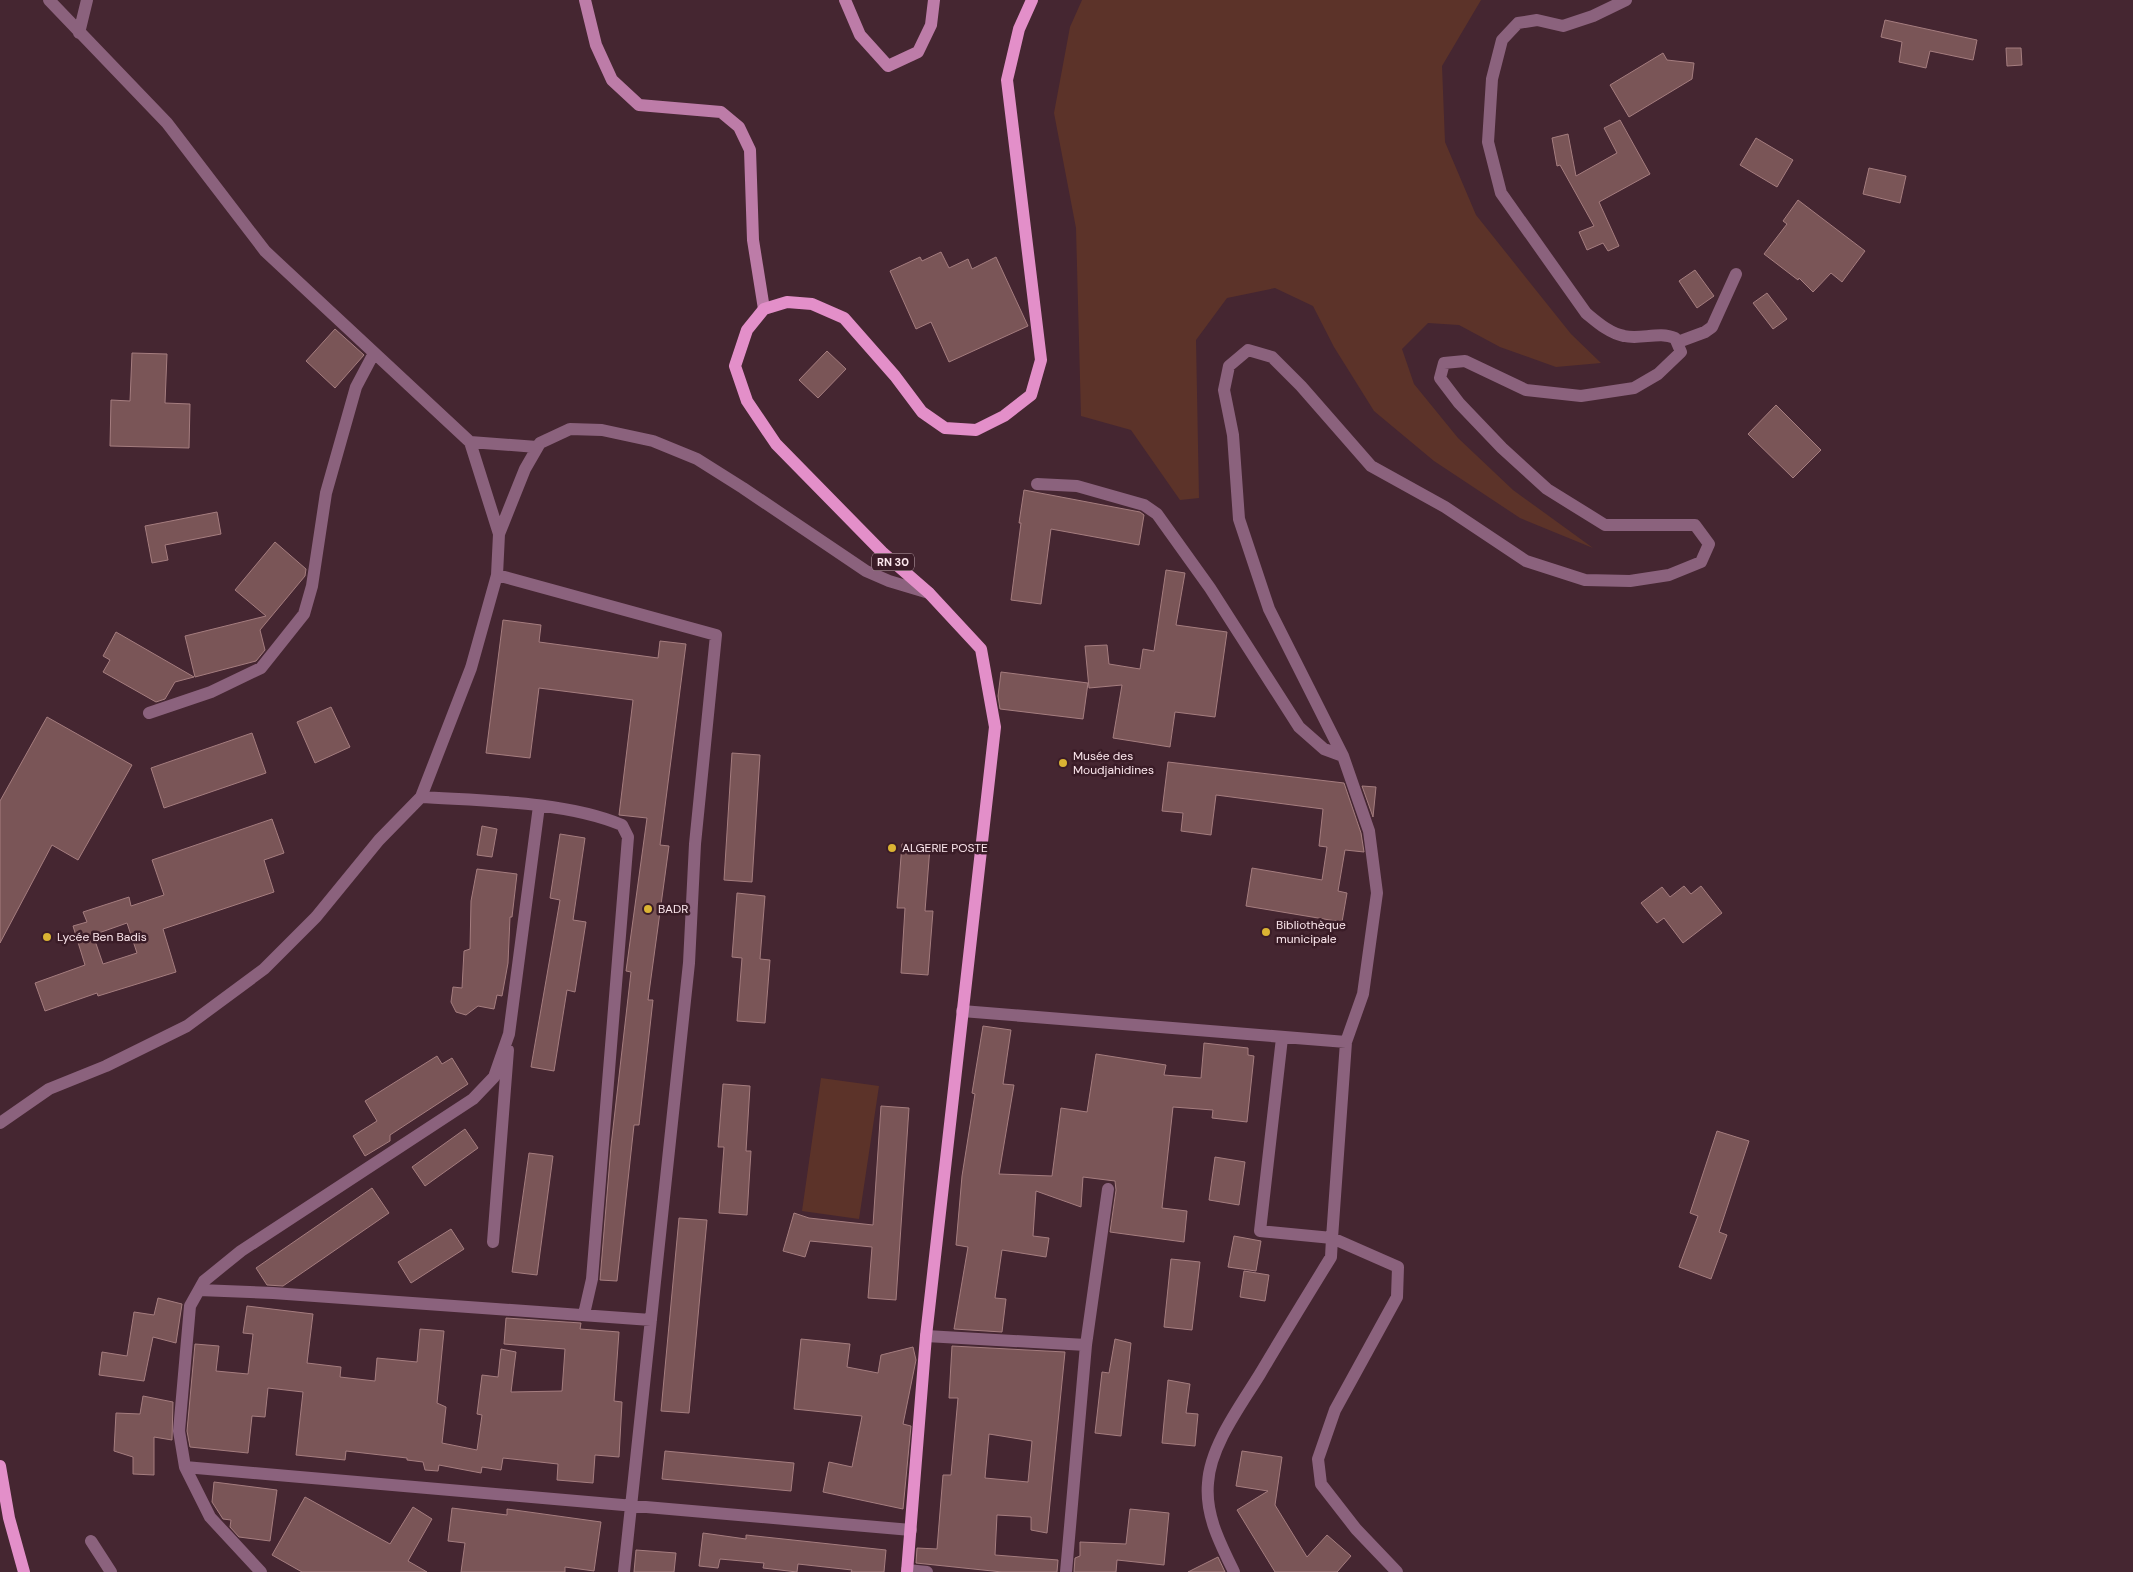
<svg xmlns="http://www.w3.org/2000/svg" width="2133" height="1572" viewBox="0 0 2133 1572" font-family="'DM Sans',sans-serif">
<rect width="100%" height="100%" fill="#452631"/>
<path fill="#5c3329" d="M1082,0H1481L1442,66L1445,142L1476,215L1571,334L1601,363L1556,367L1500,347L1459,325L1428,323L1402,349L1414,384L1458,438L1513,490L1593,548L1520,518L1434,461L1374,411L1334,347L1313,306L1275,288L1227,298L1196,340L1199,498L1180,500L1131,430L1081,416L1076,228L1054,113L1070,27Z
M821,1078L879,1086L859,1219L802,1211Z"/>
<path fill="#7a5557" stroke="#a57d7f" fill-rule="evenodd" d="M1885,20L1977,40L1973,60L1930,51L1926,68L1899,62L1902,42L1881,37Z
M2006,48H2021L2022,65L2007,66Z
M1663,53L1667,60L1694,63L1692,79L1629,117L1610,85Z
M1620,120L1650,174L1599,202L1619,246L1608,251L1603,243L1587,250L1579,232L1594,226L1560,165L1557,166L1552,138L1568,134L1576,176L1617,153L1604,128Z
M1756,138L1793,160L1777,187L1740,165Z
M1869,168L1906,176L1900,203L1863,194Z
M1798,200L1865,251L1842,282L1831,273L1813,292L1799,278L1798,280L1764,254L1787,224L1783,221Z
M941,252L949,268L968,259L972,269L996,257L1028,326L949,362L931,322L916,329L890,271L920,257L922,261Z
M1695,270L1714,296L1697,308L1679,281Z
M1767,293L1787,319L1773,329L1753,303Z
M335,329L364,355L335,388L306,361Z
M827,351L846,369L818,398L799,380Z
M132,353L167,354L165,403L190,404L189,448L110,446L111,400L130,401Z
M1776,405L1821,450L1793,478L1748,434Z
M1024,490L1140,512L1144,515L1139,545L1051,529L1041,604L1011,600L1021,523H1019Z
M217,512L221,534L165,545L168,560L152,563L145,526Z
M275,542L306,569L305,576L260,630L265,650L256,661L195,677L185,636L266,616L235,590Z
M1166,570L1185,573L1176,625L1227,632L1215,717L1175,712L1170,747L1113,738L1122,685L1089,688L1085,646L1107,645L1109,664L1140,669L1143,649L1154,651Z
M503,620L541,625L539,642L658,658L660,641L686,644L660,845L669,846L648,1000H653L639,1125H634L617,1281L600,1280L611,1146L631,972L626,971L647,818L619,815L633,700L539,688L530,758L486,753Z
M116,632L194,677L175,682L165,699L156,702L103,672L110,660L103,656Z
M1001,672L1088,683L1083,719L1000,709L998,696Z
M331,707L350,747L315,763L297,722Z
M47,717L132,765L78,860L52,845L0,943V801Z
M252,733L266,773L164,808L151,768Z
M732,753L760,755L752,882L724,880Z
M1168,762L1344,783L1361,833L1364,852L1345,850L1338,891L1347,893L1342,922L1246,906L1252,868L1322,880L1327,847L1319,846L1323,809L1216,795L1211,835L1181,831L1183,813L1162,811Z
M1362,786L1376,787L1373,817Z
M272,819L284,853L264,860L274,892L163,929L176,972L98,996L97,993L45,1011L35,983L85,965L73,926L87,922L83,912L129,897L131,906L164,895L152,860ZM127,923L137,953L103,964L93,935Z
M482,826L497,829L492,857L477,855Z
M560,834L585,838L573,920L586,922L575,992L567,990L554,1071L531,1067L560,900L550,898Z
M902,844L930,847L925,911H933L928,975L901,973L905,908H897Z
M477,869L517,874L512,917H510L508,963L502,996L497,995L494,1009L478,1006L466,1015L456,1012L451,1002L453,987L462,988L464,951L470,949L471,901Z
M1684,886L1691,894L1701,886L1722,913L1683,943L1664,918L1657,923L1641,903L1662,887L1670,897Z
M737,893L765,896L760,959L770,960L765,1023L737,1021L742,958L732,957Z
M983,1026L1011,1030L1003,1084L1014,1085L999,1174L1052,1176L1061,1108L1087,1112L1096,1054L1166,1065L1164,1075L1201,1078L1204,1043L1248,1048V1055L1254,1056L1247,1122L1212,1118L1213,1110L1173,1107L1162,1208L1187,1211L1184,1242L1110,1232L1116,1190L1115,1181L1083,1177L1081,1207L1036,1191L1033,1236L1049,1238L1046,1257L1002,1250L995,1298L1006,1299L1002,1332L954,1329L968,1247L956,1245L962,1176L975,1094L972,1093Z
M437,1056L442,1064L452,1058L468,1084L390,1135V1141L365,1156L353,1136L377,1121L365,1101Z
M723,1084L750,1086L746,1151H751L747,1215L719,1213L724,1147H718Z
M881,1106L909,1108L896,1300L868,1298L872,1247L810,1241L805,1257L783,1251L794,1213L809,1218L873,1225Z
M465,1129L478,1148L425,1186L412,1167Z
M1717,1131L1749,1141L1719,1232L1727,1235L1711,1279L1679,1267L1698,1216L1690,1213Z
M529,1153L553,1156L537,1275L512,1272Z
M1215,1157L1245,1162L1239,1205L1209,1200Z
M372,1188L389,1213L283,1286L267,1285L256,1268Z
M679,1218L707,1220L689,1413L661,1411Z
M451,1229L464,1249L411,1283L398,1262Z
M1234,1236L1261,1241L1256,1271L1228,1267Z
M1171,1259L1200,1262L1192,1330L1164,1327Z
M1244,1271L1269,1275L1265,1301L1240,1297Z
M158,1298L182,1304L176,1343L153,1337L144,1381L99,1375L102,1352L127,1356L134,1312L154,1315Z
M247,1306L313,1314L307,1363L341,1367L340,1377L375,1381L377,1358L417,1362L420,1329L444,1331L437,1403L446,1407L442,1443L477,1450L482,1415L477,1414L482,1375L498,1377L501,1349L516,1352L511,1392L562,1391L565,1349L504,1344L506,1318L581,1323L580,1329L619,1332L614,1401L622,1402L619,1457L595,1455L593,1483L557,1480L558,1464L503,1458L501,1470L482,1467L481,1473L439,1465L438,1471L425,1470L423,1462L407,1460V1458L346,1451L345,1460L296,1455L303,1392L268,1388L265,1417L252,1416L248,1453L190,1447L187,1431L195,1344L219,1346L216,1371L248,1374L253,1334L243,1333Z
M801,1339L850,1344L847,1367L878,1373L881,1355L913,1347L916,1360L903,1424L911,1426L903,1509L823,1492L829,1462L852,1467L862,1416L794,1409Z
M1115,1339L1131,1343L1121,1436L1095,1433L1102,1372L1109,1373Z
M952,1346L1065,1352L1047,1533L1031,1530V1517L997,1515L995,1555L1058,1560L1057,1572H1002L916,1563L917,1548L937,1549L943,1475H951L958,1398H949ZM989,1434L1032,1441L1028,1482L985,1478Z
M1168,1380L1190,1384L1186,1413L1198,1414L1195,1446L1162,1443Z
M143,1396L173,1402L172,1440L154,1437V1475L133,1474V1457L114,1451L116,1413L140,1414Z
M665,1451L794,1463L791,1491L662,1479Z
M1242,1451L1282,1457L1275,1505L1307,1557L1327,1535L1351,1556L1337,1572H1275L1237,1510L1268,1491L1236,1486Z
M214,1482L277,1490L270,1541L239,1537L230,1527L231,1520L223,1519L212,1502Z
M305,1497L390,1544L413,1507L432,1519L408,1561L427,1572H302L272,1555Z
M452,1508L507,1515V1509L601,1522L594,1571L565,1567V1572H461L465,1543L448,1541Z
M1130,1509L1169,1513L1164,1565L1117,1560L1116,1572H1074L1075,1558L1080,1556V1542L1126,1544Z
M703,1533L746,1539V1535L886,1550L884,1572H851L852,1570L798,1564L797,1572L763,1568L764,1563L720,1559L718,1568L699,1566Z
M636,1550L676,1553L674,1572H634Z
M1218,1557L1225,1572H1188Z"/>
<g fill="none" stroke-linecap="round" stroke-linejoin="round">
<path stroke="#8b627d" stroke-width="12" d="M49,0L167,123L265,251L470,442
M79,33L87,0
M1678,342L1705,332L1712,327L1736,274
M1037,484L1077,486L1144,505L1157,514L1210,588L1299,727L1324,749L1343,756
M499,534L470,442L537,447
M497,575L716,635L695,844L689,963L624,1572
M149,713L211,692L261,668L304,614L312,586L326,493L356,387L374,353
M421,797C483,801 565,801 622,825L628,837L592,1279L584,1314
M962,1011L1346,1042
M0,1123L49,1089L106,1066L187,1026L264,969L316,917L379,840L421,797L471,668L497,575L499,534L525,469L540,443L570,429L602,430L653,441L697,459L743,488L866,571L889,581L929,593
M493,1242L508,1050
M199,1290L273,1293L651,1320
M926,1336L1086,1345
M185,1467L911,1530
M91,1541L111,1572
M907,1570L927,1572
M261,1572L210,1517L185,1467L179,1431L190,1306L204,1281L241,1251L473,1099L494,1077L509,1034L539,806
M1066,1572L1086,1345L1108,1189
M1234,1572C1220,1543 1205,1515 1208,1483C1210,1446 1241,1405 1260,1374C1283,1335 1307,1296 1331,1257L1332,1238L1260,1231L1282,1038
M1397,1572L1356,1529L1321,1484L1318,1459L1335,1410L1397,1297L1398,1267L1332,1238L1346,1042L1363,994L1377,893L1369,831L1343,756L1269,609L1239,519L1233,435L1224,390L1229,366L1248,350L1272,357L1301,386L1371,466L1445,507L1526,561L1585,580L1630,581L1669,575L1701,562L1709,544L1695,525H1605L1547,489L1502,448L1459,403L1440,378L1444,363L1465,361L1526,390L1581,396L1634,388L1658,374L1681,352L1675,338C1659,331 1641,340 1624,336C1609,333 1597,322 1586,313L1501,193L1488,142L1492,79L1502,40L1518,23L1537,20L1563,26L1593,16L1626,0"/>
<path stroke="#bd7ca8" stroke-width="12" d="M585,0L596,45L612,80L639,105L721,112L739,127L750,150L753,240L764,309
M845,0L860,35L888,66L918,52L931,25L934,0"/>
<path stroke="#e38fc9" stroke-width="12" d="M0,1466L9,1518L24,1572
M907,1572L926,1336L995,727L981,649L929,593L882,552L776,444L747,401L735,366L747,330L764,309L787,302L812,304L844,318L895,376L922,412L945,428L976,430L1004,416L1031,395L1041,360L1007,80L1019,29L1032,0"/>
</g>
<g fill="#dab333" stroke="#3a1c27" stroke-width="2">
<circle cx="1063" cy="763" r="5"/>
<circle cx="892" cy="848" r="5"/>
<circle cx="648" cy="909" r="5"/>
<circle cx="1266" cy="932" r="5"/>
<circle cx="47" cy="937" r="5"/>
</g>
<g text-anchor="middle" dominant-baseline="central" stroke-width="5" stroke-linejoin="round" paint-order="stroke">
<rect fill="#3a1c27" stroke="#c2aab2" stroke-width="1" x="872" y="553.5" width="42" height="17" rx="4"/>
<g font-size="11" font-weight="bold" fill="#fce7ed">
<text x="893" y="562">RN 30</text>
</g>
<g font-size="12" fill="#fce7ed" stroke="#3a1c27" text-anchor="start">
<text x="1073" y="756">Musée des<tspan x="1073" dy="14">Moudjahidines</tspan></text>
<text x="902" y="848">ALGERIE POSTE</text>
<text x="658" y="909">BADR</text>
<text x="1276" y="925">Bibliothèque<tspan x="1276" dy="14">municipale</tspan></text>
<text x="57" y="937">Lycée Ben Badis</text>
</g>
</g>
</svg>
